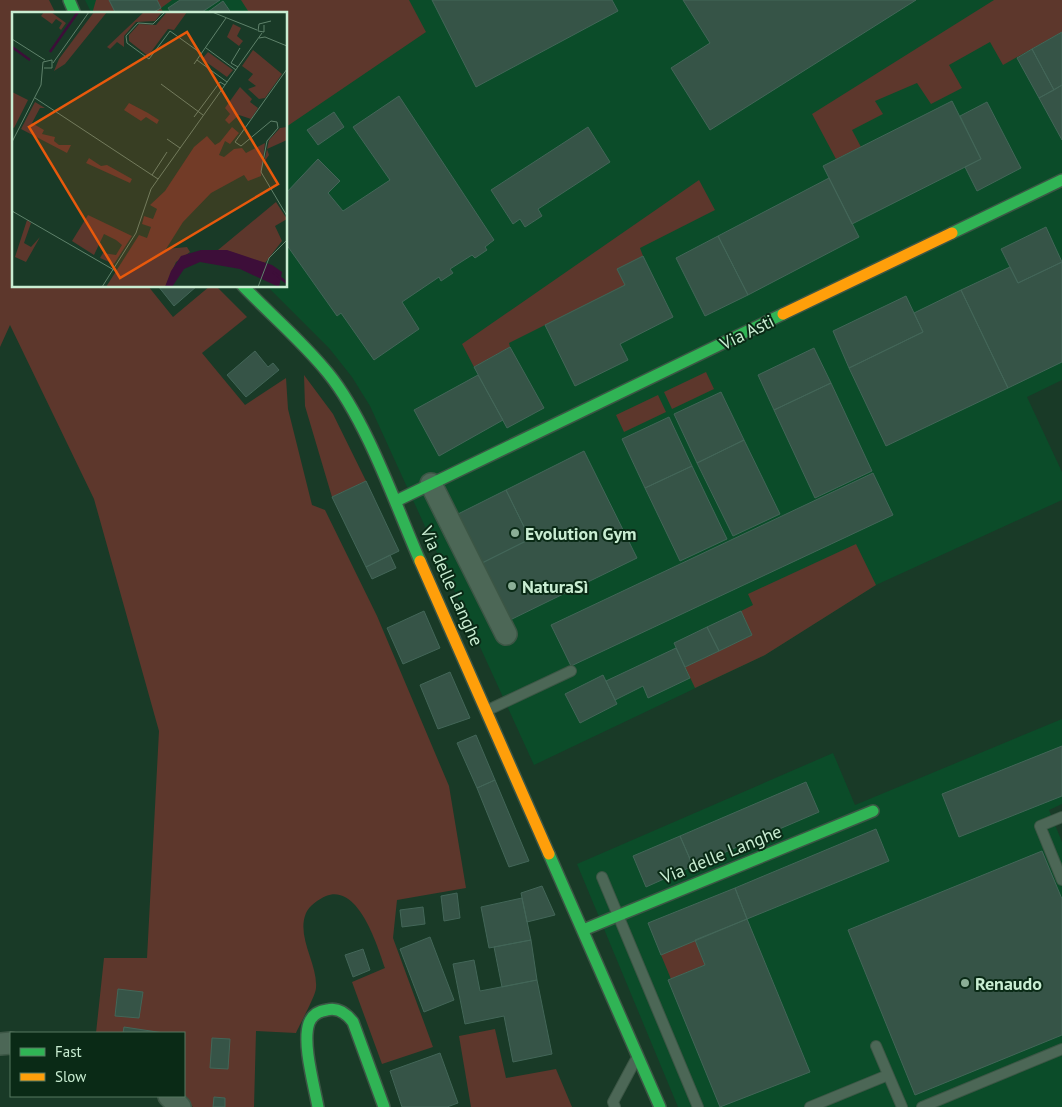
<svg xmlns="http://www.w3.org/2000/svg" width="1062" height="1107" viewBox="0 0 1062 1107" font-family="'PT Sans',sans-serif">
<rect width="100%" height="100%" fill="#193a27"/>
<path fill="#0b4c29" d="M85,0H1062V380L1027,397L1062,472V500L876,585L765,655L534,765L370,406L352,377L329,348L267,286H286V14H92Z
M1062,719V804L1049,810L1062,842V1107H678L577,864L833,753L855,805Z"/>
<path fill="#5d372c" d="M0,0H49L56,14H14V286H148L173,317L210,286H216L247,317L202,353L245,405L286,378L288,409L312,505L325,510L377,616L449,786L466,888L397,900L393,938L433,1047L382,1064L352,982L385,968C378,948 359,883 326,896C319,899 309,906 306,913C296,937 318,964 316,988C316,995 300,1024 296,1033L256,1031L254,1107H193L181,1096H184V1033H96L104,958H147L159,731L94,499L10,325L0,347Z
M96,0H172L161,8L164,14H92Z
M241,0H409L426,32L286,127V14H250Z
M994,0H1062V32L1003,65L990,42L949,65L962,88L931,104L917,83L875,101L883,114L852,130L861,147L836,159L812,114Z
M699,180L715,210L640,248L643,256L617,269L625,285L509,343L510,347L474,367L462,344Z
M706,372L714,389L672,409L664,392Z
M304,375L333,414L366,481L332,497L305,406Z
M658,395L666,412L624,432L616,415Z
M856,544L876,585L765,655L695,688L685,667L752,635L741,611L753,605L748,594Z
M695,940L705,965L671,979L661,955Z
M495,1029L506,1078L556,1069L572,1107H471L459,1036Z"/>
<path fill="#365447" stroke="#436658" d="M109,0H157L161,8L150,14H116Z
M180,0H220L199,14H172L168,8Z
M432,0H612L618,11L476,87Z
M683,0H916L710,130L671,68L710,43Z
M223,1L232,14H205Z
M1062,32V85L1054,90L1032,49Z
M1032,49L1054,90L1039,98L1017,58Z
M1062,85V140L1039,98Z
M399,96L494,240L485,247L487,250L475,258L472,255L450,269L453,273L441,281L439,277L402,302L419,329L374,360L341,313L337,316L286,244V193L318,159L340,181L328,193L343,211L390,180L353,127Z
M952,101L981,159L852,224L823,166Z
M987,102L1021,168L977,191L965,167L981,159L960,116Z
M334,112L344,127L318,145L307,130Z
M588,127L610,162L538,209L542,216L525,227L520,219L513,224L491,190Z
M829,178L859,237L748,295L718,236Z
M1046,227L1062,262L1018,283L1001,249Z
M718,236L748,295L705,316L676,258Z
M643,256L673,317L620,344L628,360L575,386L545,325L625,285L617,269Z
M1062,262V362L1008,388L961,290L1010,267L1018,283Z
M158,286H197L174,306Z
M961,290L1008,388L886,446L849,368L923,332L914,313Z
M906,296L923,332L849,368L833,331Z
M510,347L544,408L507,428L474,367Z
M814,348L831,383L774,410L758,375Z
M255,351L268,367L273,363L279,370L246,397L227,375Z
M478,375L503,420L439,456L414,410Z
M831,383L872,471L815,498L774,410Z
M721,392L744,440L697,463L674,414Z
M669,417L692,466L645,488L622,439Z
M744,440L780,514L733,536L697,463Z
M584,451L637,558L508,621L480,564L530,539L506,490Z
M692,466L727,539L680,561L645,488Z
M873,473L893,515L571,666L551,625Z
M366,481L399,551L366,567L332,497Z
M506,490L530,539L480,564L456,515Z
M390,555L396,568L372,579L366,567Z
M424,611L440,648L403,664L387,628Z
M741,611L752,635L719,651L707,627Z
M707,627L719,651L685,667L674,643Z
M676,648L690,678L648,698L643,686L615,700L606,681Z
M450,672L470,718L438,729L420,685Z
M603,675L617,704L580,723L565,694Z
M476,735L495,780L477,788L457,743Z
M1062,746V796L959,837L942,794Z
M495,780L529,861L509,867L477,788Z
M806,782L819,812L693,866L680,836Z
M876,829L889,861L747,919L735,888Z
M680,836L693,866L646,887L633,856Z
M1042,851L1062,899V1035L915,1095L848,930Z
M542,886L555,915L527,922L521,893Z
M735,888L747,919L661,955L648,923Z
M457,893L460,918L444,921L441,896Z
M522,898L531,940L489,948L481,907Z
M423,907L425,924L402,927L400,910Z
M747,919L810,1072L720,1107L668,980L705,965L695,940Z
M430,937L454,1000L424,1012L400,949Z
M531,940L537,980L502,987L494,947Z
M363,949L370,970L353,977L345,955Z
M474,960L480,991L537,980L552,1054L513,1062L504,1016L465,1024L453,964Z
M118,989L143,992L139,1018L115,1016Z
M124,1027L164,1033H123Z
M212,1038L230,1039L228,1069L210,1068Z
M440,1053L458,1103L447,1107H402L390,1071Z
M214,1097L225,1098V1107H213Z"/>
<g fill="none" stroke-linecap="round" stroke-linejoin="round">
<defs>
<path id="lane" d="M488,710L571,671
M1062,817L1040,826L1062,880
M602,877L698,1107
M876,1046L902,1107
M615,1107L613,1102L635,1061
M810,1107L888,1075
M922,1107L1062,1049"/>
<path id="street" d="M431,484L506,634
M0,1044L11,1043
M169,1096L180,1107"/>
<path id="fast" d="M69,0L75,14
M952,233L1062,180
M243,286C271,315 303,342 328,373C367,421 395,504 420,561
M396,501L783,314
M549,854L660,1107
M583,930L873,811
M318,1107C314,1085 302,1043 309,1023C312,1015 319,1011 327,1010C338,1007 346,1013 353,1022L384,1107"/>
<path id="slow" d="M783,314L952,233
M420,561L549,854"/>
</defs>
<use href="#lane" stroke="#3c5645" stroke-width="12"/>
<use href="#street" stroke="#3c5645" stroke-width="24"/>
<use href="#fast" stroke="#3c5645" stroke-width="14"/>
<use href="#slow" stroke="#3c5645" stroke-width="14"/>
<use href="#lane" stroke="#4c6756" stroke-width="10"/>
<use href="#street" stroke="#4c6756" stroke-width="21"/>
<use href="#fast" stroke="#30b455" stroke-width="11"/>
<use href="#slow" stroke="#ff9f0a" stroke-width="11"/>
</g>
<g fill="#8bae96" stroke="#0a2a16" stroke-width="2">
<circle cx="515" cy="533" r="5"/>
<circle cx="512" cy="586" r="5"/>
<circle cx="965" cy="983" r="5"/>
</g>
<g text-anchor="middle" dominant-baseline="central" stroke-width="4" stroke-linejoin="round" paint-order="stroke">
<g font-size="18" fill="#c9edd2" stroke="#0a2a16">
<text transform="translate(747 332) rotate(-26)">Via Asti</text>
<text transform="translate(452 586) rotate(66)">Via delle Langhe</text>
<text transform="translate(721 854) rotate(-22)">Via delle Langhe</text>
</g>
<g font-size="18" font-weight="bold" fill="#c9edd2" stroke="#0a2a16" text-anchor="start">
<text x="525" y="533">Evolution Gym</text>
<text x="522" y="586">NaturaSì</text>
<text x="975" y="983">Renaudo</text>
</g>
</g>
<g transform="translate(12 12)">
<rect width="275" height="275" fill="#193a27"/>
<path d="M32,0H39L54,11L49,18L47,16L50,11L44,7L40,12L29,4ZM82,0H95L53,52L42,59L47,47ZM132,0H150L143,9L124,10L112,24V35L105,30L98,37L95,35ZM155,0H175L162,18L156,17L136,44L117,29V23L127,12L144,13ZM221,12L229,16L225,24L231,29L227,34L215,25ZM241,38L270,62L253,86L247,87L236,77L244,74L236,68L241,62L230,54ZM196,40L221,58L215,65L190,47ZM228,75L240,87L238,90L246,96L239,107L227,103L217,112L213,108L218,102L213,96ZM0,80L16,88L2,116L0,115ZM23,90L33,96H28L20,111L32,118L30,122L43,125L42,129L47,133H59L55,141L9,117ZM117,91L136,101L147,108L145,112L134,105L129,109L112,98ZM220,115L227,121L218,132L213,129L207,143L212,145L222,137L230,136L234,141L253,131L249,164L236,169L232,163L199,181L171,210L154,237L175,235L178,240L164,250L153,275H94L127,223L135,226L139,215L130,212L132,204L141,207L145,197L138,193L153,179L182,135L195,124L203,133L208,130ZM275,115V128L255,137L257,143L252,150L255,137L257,128L268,116ZM77,146L89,154L95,153L120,167L118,171L74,151ZM264,190L275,207L263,214L270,229L253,251L206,238ZM76,203L120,224L102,252L88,246L91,241L104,243L110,233L104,228L92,222L82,243L60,229ZM15,208L19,211L12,231L19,235L28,225L14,250L3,245Z" fill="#5d372c"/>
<path d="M189,238H215L260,253L270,260L267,275L228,257L188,250L172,257L160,275H153L159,259L169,244Z" fill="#3d0e39"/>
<path fill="none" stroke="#3d0e39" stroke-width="2.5" d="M0,35L18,48M38,40L66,0M261,260L275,271"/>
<path fill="none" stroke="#5f826b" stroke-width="1" d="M153,0L141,12L126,11L114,24L115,31L137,47L158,19L190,42M200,0L245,18M252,13V20L246,19L247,12L259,9M247,26L253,25L275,34M0,27L33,48M194,36L224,58M185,48L215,70M41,51L77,0M182,52L214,6M226,55L219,51L228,36M275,57L223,130L229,134L259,109L265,110L266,116L255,129L249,160L275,204M149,72L191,103M23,86L146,167M182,105L208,70L213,73M155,127L168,136M0,130L29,73L31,50L40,48V56H32M140,163L155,140M0,199L102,258M90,275L124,221L139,177L250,21M246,275L257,246L275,228"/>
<path fill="#e8590c" fill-opacity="0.15" stroke="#e8590c" stroke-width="2.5" d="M175,20L266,172L108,266L17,115Z"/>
<rect width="275" height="275" fill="none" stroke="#c9edd2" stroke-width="2.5"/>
</g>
<rect x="10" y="1032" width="175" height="65" fill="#0a2a16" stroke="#567861"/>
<rect x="20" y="1048" width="25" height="8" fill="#30b455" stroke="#567861"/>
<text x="55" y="1057" font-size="15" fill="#c9edd2">Fast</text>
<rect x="20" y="1073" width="25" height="8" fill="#ff9f0a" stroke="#567861"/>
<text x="55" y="1082" font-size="15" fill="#c9edd2">Slow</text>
</svg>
